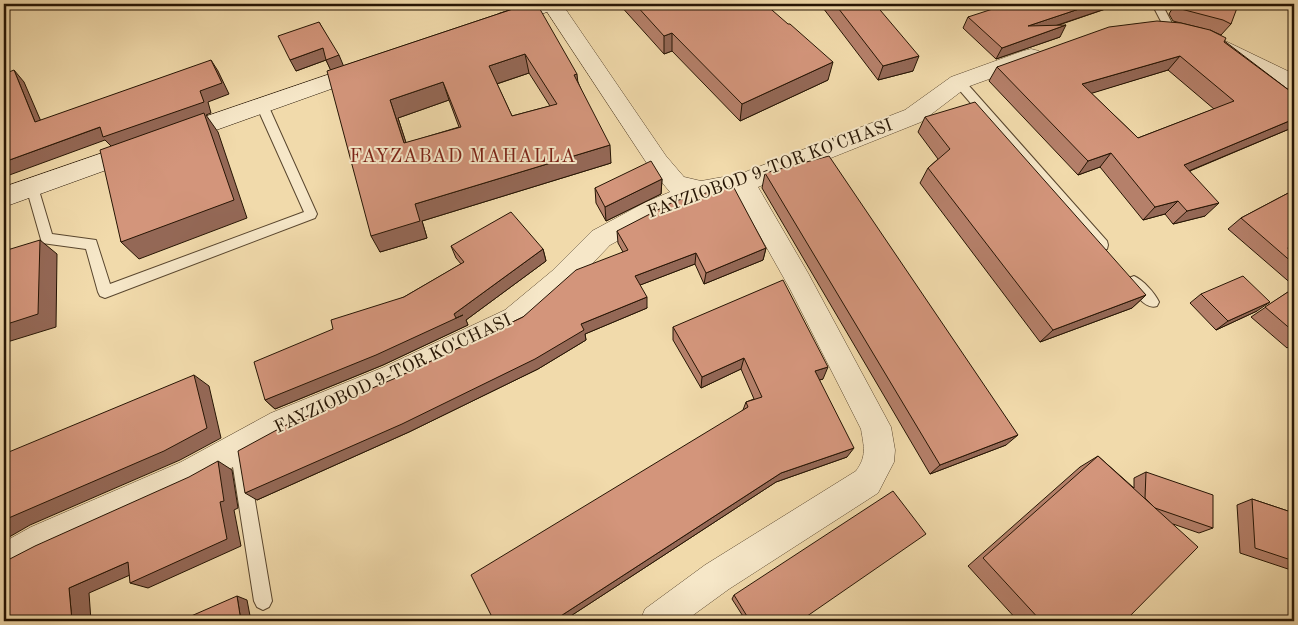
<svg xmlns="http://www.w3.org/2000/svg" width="1298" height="625" viewBox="0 0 1298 625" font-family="'Old Standard TT',serif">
<rect width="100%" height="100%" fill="#f1daab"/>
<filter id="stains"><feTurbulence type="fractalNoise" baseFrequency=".004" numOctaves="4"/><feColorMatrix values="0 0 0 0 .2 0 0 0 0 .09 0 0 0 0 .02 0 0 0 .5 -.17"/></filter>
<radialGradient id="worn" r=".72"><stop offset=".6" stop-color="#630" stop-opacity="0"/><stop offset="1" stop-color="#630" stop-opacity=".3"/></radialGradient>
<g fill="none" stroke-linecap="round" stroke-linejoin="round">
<defs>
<path id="lane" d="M1152,4H1162L1175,29L1174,31H1166Z
M959,78L963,79L1107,241L1108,245L1107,249L1102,250L1097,249L955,85L953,82L955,79Z
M262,101L268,105L317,214L315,218L105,298L100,296L98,292L86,249L42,243L26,187L28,184H36L38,187L52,234L96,240L110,284L304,212L256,105Z
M1134,276C1143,280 1155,293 1159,302L1157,306C1145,310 1136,294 1129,286L1127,282L1129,278Z
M238,441L243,443L246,448L272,601L269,607L263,610L257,607L254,601L230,448L233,443Z"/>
<path id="street" d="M542,4H562L666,156L684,177L701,181L740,174L905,110L951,77L1023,51L1031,49L1039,51L1042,56L1039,61L967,87L921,122L758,187L808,273L891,427L895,450L894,462L878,493L729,589L685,621H640L645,609L705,565L856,471C867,456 864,447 861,429L790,289L736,193L705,199L664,216L610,245L570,287L525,326L404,385L293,433L203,484L55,551L4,577V542L31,527L181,462L271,413L384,367L505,310L552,271L592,231L646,202L670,192L650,168Z
M1215,36L1294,74V91L1286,88L1207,48L1204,43L1207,38Z"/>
<path id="secondary" d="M529,4H559L556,9L505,26L498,24L495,19L498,14Z
M365,62L373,64L376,69L373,74L177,144L169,141L165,135L169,129Z
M137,141L145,144L149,150L145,156L4,207V187Z"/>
</defs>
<use href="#lane" stroke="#59462e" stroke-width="2"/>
<use href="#street" stroke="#59462e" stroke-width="1"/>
<use href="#secondary" stroke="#261504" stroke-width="1"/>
<use href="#lane" fill="#f6e7c8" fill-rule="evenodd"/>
<use href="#street" fill="#f6e7c8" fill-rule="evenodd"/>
<use href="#secondary" fill="#f6e7c8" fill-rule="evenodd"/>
</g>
<path fill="#b5806a" stroke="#261504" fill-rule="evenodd" d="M528,4L578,82L611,163L422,221L427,238L380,252L331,70L326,60L296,71L319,22L343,66ZM529,73L550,106L512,116L497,84ZM449,100L459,127L406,143L398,118Z
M619,4H765L828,80L740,121L672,51L664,54Z
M820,4H875L913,71L878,80Z
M1120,4L1056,26L1060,37L996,59L963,28L968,17Z
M1175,4H1224L1231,24L1221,35L1210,30L1294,94V127L1190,171L1205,216L1173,224L1165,214L1143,220L1100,167L1078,175L989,81L997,67L1205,29L1173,21L1169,14ZM1168,70L1214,109L1138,138L1091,93Z
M925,117L1146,295L1132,308L1040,342L920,183L928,168L938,159L918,132Z
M765,173L1006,445L930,474L762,188Z
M662,179L661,194L606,221L596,203L595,188Z
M1294,190V249L1293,248L1289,250L1290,254L1294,255V286L1228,229L1241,218Z
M617,231L766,248L763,260L704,284L695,264L640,285L647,308L585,334L586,340L538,369L409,432L257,500L398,377L523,317L623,252L618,243Z
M451,246L543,249L546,261L466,320L468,325L383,365L275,409L265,400L333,329L404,297L461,264L456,258Z
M1294,288V343L1287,348L1251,317Z
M1201,294L1257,311L1216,330L1190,303Z
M673,327L823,379L819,380L847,457L776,482L563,621H494L743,410L746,402L754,399L741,369L701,388L673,340Z
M1098,456L1134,488V478L1146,472L1213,528L1199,533L1173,524L1125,621H1018L968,566L1080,467Z
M1252,499L1294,513V571L1240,553L1237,505Z
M734,595L801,621H746L732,599Z"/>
<path fill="#946856" stroke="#261504" d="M1094,4H1120L1022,37L1028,26Z
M1066,25L1060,37L996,59L1002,48Z
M672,33V51L664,54V36Z
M323,48L339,55L344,67L331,71L326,60L296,71L290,60Z
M525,54L529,73L493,85L489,66Z
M919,56L913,71L878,80L883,66Z
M1180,56L1168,70L1073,99L1082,84Z
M211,60L218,71L229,94L208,102L211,113L206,115L218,132L247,218L139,259L121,242L112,147L105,140L4,177V162L200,91Z
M833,62L828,80L740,121L742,104Z
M14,70L24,82L46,133L35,122Z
M577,74L579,93L574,75Z
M443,82L449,100L398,118L412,161L404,143L390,100Z
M1294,119V127L1172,178L1184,165Z
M610,145L611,163L422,221L427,238L380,252L371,236L415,204Z
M1111,153L1100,167L1078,175L1088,161Z
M662,179L661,194L606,221L605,207Z
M1178,201L1165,214L1143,220L1155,207Z
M1219,203L1205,216L1173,224L1187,211Z
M40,240L57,254L56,327L4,343V325Z
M1294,242V248L1281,253L1291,243Z
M766,248L763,260L704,284L706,273Z
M543,249L546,261L466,320L468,325L383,365L275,409L265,400L454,314Z
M696,253L695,264L635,287V276Z
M1146,295L1132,308L1040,342L1053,330Z
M647,297V308L585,334L586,340L538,369L409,432L257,500L245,493L581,324Z
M1270,302L1257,311L1216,330L1228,321Z
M744,358L741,369L701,388L702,377Z
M828,367L823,379L810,383L815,371Z
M194,375L209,386L221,438L180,460L30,525L4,540V520Z
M1018,435L1006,445L930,474L940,465Z
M854,448L847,457L776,482L563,621H553L781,473Z
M218,461L232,470L238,508L234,510L241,546L148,588L130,583L220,502Z
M128,562L146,568L89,593L91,621H72L69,588Z
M237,596L247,600L251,621H241Z"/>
<path fill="#d3957b" stroke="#261504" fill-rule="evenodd" d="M528,4H537L577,74L574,75L610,145L415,204L420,221L371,236L327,71ZM525,54L557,104L512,116L489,66ZM443,82L461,127L404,143L390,100Z
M635,4H765L788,24H790L833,62L742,104L672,33L664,36Z
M835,4H875L919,56L883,66Z
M1008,4H1094L1028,26L1066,25L1002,48L968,17Z
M1178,4H1224L1237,8L1231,24L1223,20L1181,9Z
M1157,21L1181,23L1210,30L1226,38L1224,42L1294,94V119L1184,165L1219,203L1187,211L1178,201L1155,207L1111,153L1088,161L997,67L1109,27ZM1180,56L1234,101L1138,138L1082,84Z
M319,22L339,55L326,60L323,48L290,60L278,36Z
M211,60L222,83L200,91L204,102L103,137L100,127L4,162V74L14,70L35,122Z
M975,102L1146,295L1053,330L928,168L950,149L925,117Z
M204,113L234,200L121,242L100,150Z
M829,156L1018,435L940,465L765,173Z
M651,161L662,179L605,207L595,188Z
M733,186L766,248L706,273L696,253L635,276L647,297L581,324L584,330L535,359L402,424L245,493L238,451L284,426L398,377L523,317L576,270L628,250L617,231L675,201Z
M1294,190V242L1291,243L1288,248L1290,254L1294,255V264L1241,218Z
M511,212L543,249L454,314L456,318L463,315L376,355L265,400L254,362L333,329L331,320L404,297L464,262L451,246Z
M40,240L38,314L4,325V251Z
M1243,276L1270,302L1228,321L1201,294Z
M783,280L828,367L815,371L854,448L781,473L553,621H494L471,575L748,407L746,402L762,397L744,358L702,377L673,327Z
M1294,288V332L1265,307Z
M194,375L207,428L164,451L4,520V454Z
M1098,456L1198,547L1125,621H1041L983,558Z
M218,461L224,501L220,502L227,539L130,583L128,562L69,588L72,621H4V562L35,546L189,477Z
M1146,472L1213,495V528L1155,508L1145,498Z
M893,491L926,534L800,621H750L734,595Z
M1252,499L1294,513V561L1255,548Z
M237,596L241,621H183L182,620Z"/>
<g text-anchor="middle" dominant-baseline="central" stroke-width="4" stroke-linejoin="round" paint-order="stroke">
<g font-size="18" fill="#261504" stroke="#f6e7c8">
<text transform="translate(770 169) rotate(-20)">FAYZIOBOD 9-TOR KO'CHASI</text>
<text transform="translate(393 374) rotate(-25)">FAYZIOBOD 9-TOR KO'CHASI</text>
</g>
<g font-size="19" letter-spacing="1" fill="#7a1f14" stroke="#f6e7c8">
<text x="463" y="157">FAYZABAD MAHALLA</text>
</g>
</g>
<rect width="1298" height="625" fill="none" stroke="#f1daab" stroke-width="20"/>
<rect x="5" y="5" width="1288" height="615" fill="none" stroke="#261504" stroke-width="2.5"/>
<rect x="10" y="10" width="1278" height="605" fill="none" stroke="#261504"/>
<rect width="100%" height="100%" filter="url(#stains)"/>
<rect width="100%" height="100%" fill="url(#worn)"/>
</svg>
